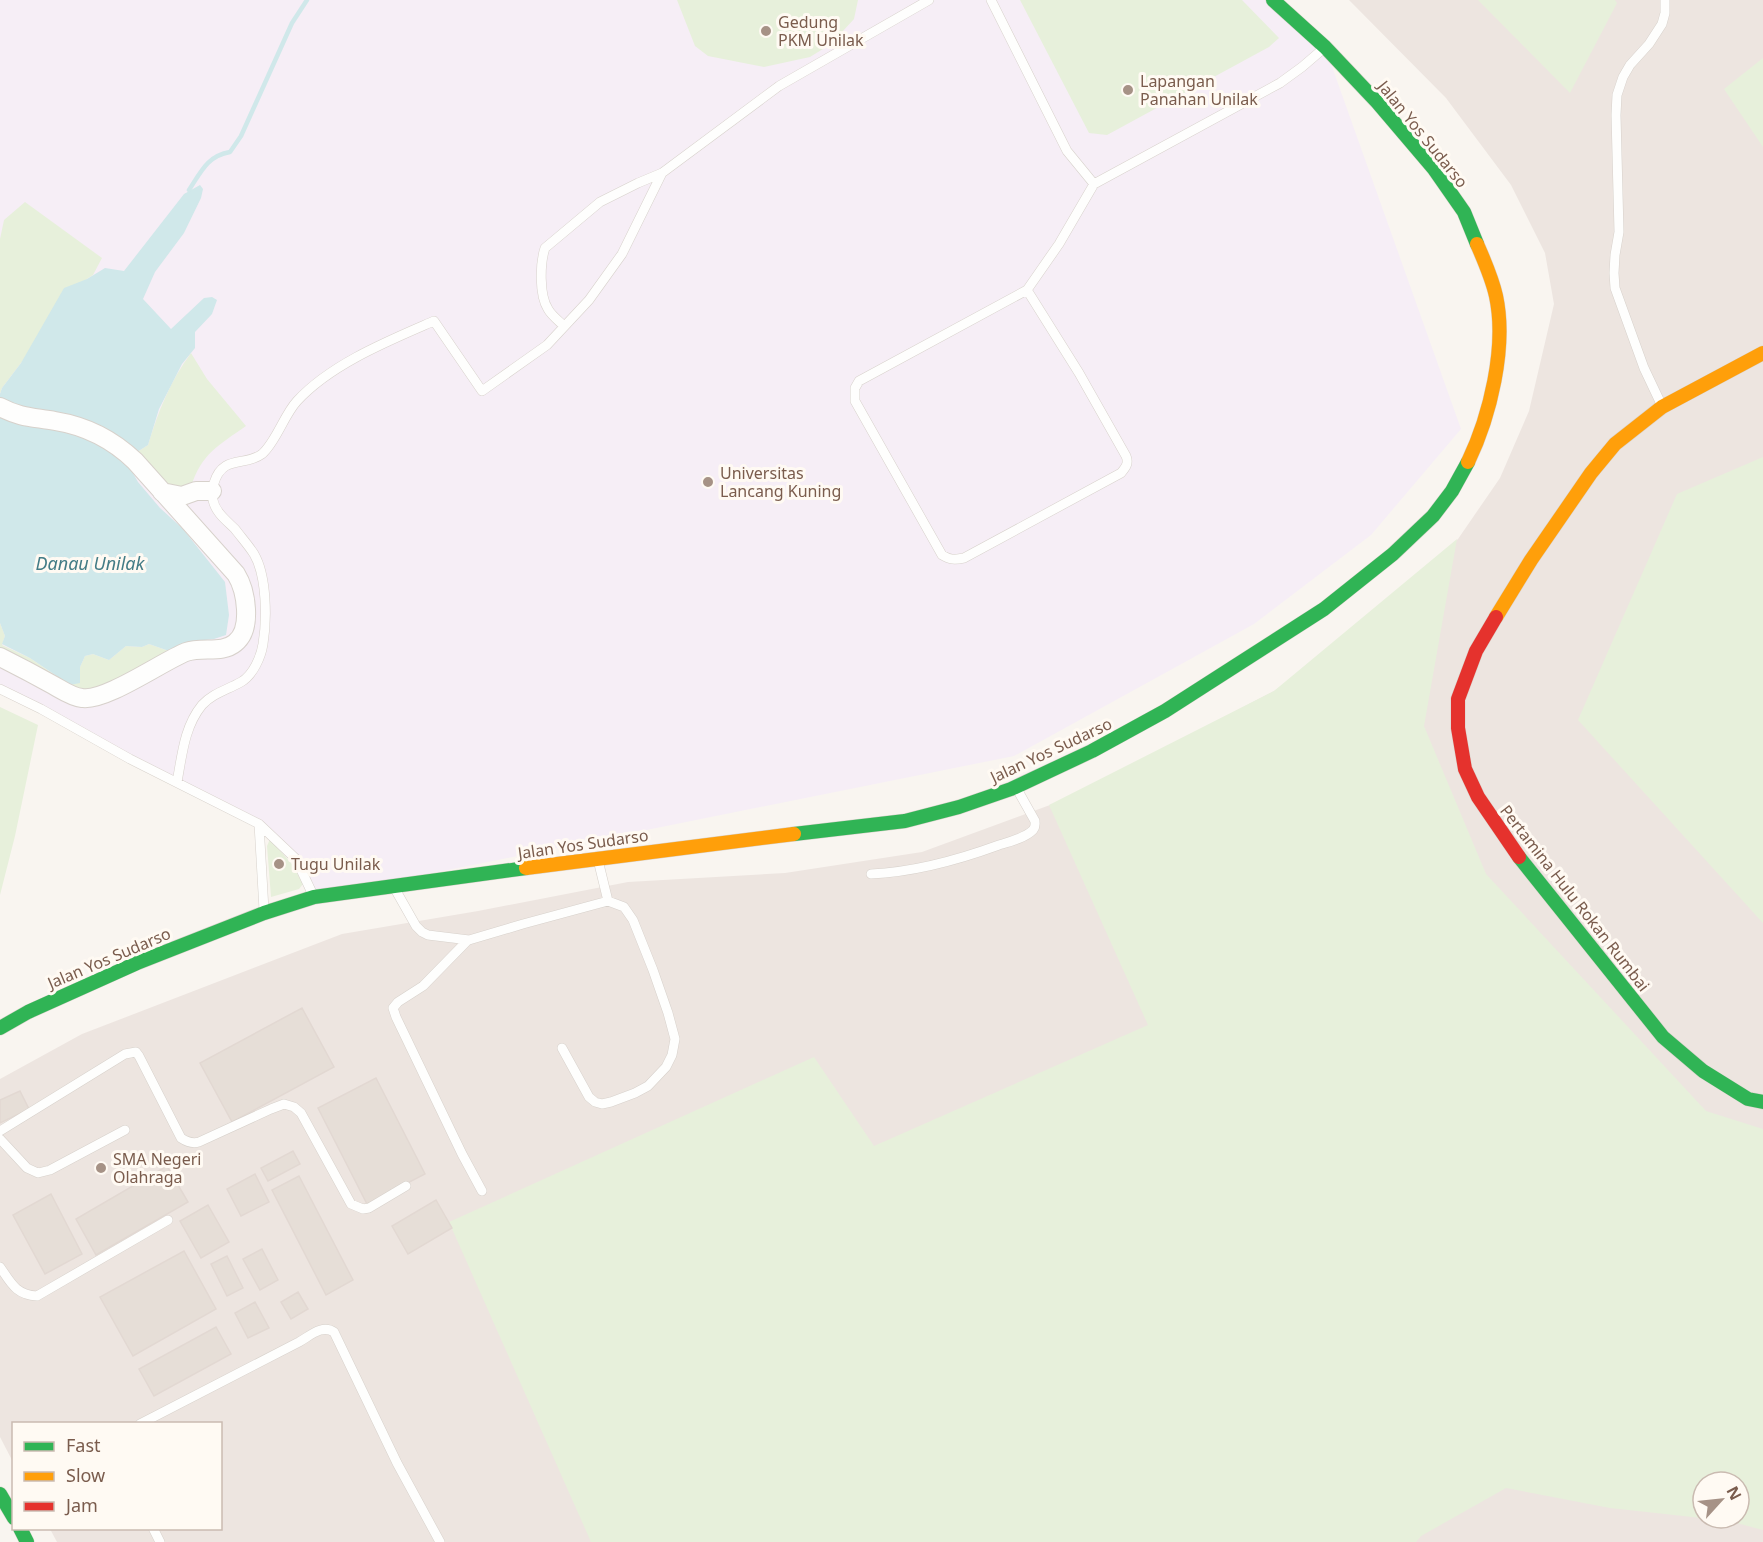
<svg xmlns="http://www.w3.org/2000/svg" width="1763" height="1542" viewBox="0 0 1763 1542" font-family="'Noto Sans',sans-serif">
<rect width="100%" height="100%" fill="#f9f5f0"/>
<path fill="#ede5e0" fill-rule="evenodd" d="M1349,0H1763V1542H57L50,1529L220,1528V1424H14L13,1462L0,1437V1079L82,1034L342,934L478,911L628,882L785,873L922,852L1069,798L1274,691L1337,647L1458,539L1500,478L1529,411L1554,304L1545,253L1511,185L1446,98ZM1703,1482H1739V1518H1703Z"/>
<path fill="#f6eef6" d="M0,0H1269L1325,47L1461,429L1371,535L1254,624L1014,756L314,897L296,859L259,824L0,689Z"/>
<path fill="#e7f0db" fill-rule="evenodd" d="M677,0H858L854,19L831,44L810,57L764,67L708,56L695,46Z
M1020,0H1242L1279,38L1269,47L1107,135L1089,133Z
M1478,0H1615L1617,3L1570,93Z
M1763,58V147L1724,89Z
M25,202L102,258L93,275L87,279L21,363L2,388L0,394V239L4,220Z
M191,353L207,379L246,426C219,445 201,454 191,487L174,493L134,454L148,445C158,412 170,381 191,353Z
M1763,457V923L1578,720L1677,494Z
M1457,539L1424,726L1486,874L1706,1111L1763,1129V1530L1729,1521L1610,1508L1506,1488L1421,1536L1416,1542H591L449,1222L814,1057L874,1146L1148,1025L1049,805L1274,691ZM1703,1482H1739V1518H1703Z
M0,623L5,636L2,645L30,658L70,685L80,682V667L85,656L93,654L109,660L126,646L142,647L149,644L169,651L106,686L76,693L0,654Z
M0,707L38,725L15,836L0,895Z
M270,839L291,863L303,884L299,889L271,897L267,846Z"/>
<path fill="#d0e8ea" d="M200,185L203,189L201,198L184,233L155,272L143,299L171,329L204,298L212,297L217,300L212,314L195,332V348L182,364L159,409L148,445L137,452L130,468L138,482L160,508L183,529L225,582L229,615L226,635L214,639L196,641L169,651L149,644L142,647L126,646L109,660L93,654L85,656L80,667V683L70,685L30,658L2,644L5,636L0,623V394L2,388L21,363L64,288L87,279L105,268L124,271L184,194Z"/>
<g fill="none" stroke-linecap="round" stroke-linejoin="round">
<path stroke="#d0e8ea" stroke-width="4.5" d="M189,190C201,172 207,156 230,152L241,136L292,23L307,0"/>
</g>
<path fill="#e6ded7" stroke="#e2d8d2" stroke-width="1.5" d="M302,1008L334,1067L232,1122L200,1063Z
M376,1078L425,1174L367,1204L318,1108Z
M20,1091L29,1109L0,1123V1100Z
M293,1151L300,1164L268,1181L261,1168Z
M167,1166L188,1202L96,1255L76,1219Z
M255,1174L269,1202L241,1216L227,1189Z
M299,1176L353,1280L326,1295L272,1190Z
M51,1194L82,1254L45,1274L13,1215Z
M436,1200L452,1228L408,1254L392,1226Z
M208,1205L229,1242L201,1258L180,1221Z
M262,1249L278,1280L260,1290L243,1259Z
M184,1251L216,1309L133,1356L100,1297Z
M227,1256L243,1288L227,1296L211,1264Z
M298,1292L308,1309L291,1319L281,1302Z
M255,1302L269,1328L248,1338L235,1313Z
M216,1327L231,1354L154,1396L139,1369Z"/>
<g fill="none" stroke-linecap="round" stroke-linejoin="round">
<defs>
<path id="lane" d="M991,0L1067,151L1094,184L1280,83L1302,67L1323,49
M1027,290L1079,373L1126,456C1129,463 1126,467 1121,473L964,558C955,560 950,560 942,555L855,401V388L859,381L1027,290L1059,244L1094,184
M564,326C559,321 551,315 548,309C539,295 540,263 545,248L600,202L638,183L662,173
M1662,406L1644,368L1615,288L1614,273L1615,255L1619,232L1616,115L1617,95L1623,77L1630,65L1649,44L1662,24L1665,13V0
M0,689L41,709L130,759L259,824L296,859L313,895
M177,782C182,756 184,727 202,705C213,693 227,690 241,682C253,675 261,657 263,644C267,620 267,576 254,554C249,546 241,537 235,529C227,521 215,512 213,500C212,494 212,489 214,483C223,454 245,467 262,454C276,442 284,415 297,401C331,364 388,341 434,321L482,391L547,345L589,300L622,254L662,173L779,86L929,0
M259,824L264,910
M598,860L608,901
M871,874C915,872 958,860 999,845C1009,842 1025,838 1033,830C1036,826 1035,825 1035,821L1017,789
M395,889L416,926L422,932L428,935L469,940L523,924L608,901L624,907L633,920L653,970L668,1013L675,1039L672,1055L666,1067L648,1086L635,1093L611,1102L602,1104L595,1102L589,1097L562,1048
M468,940L423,986L398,1002L393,1008L396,1017L462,1154L482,1191
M0,1131L125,1054L136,1052L139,1056L181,1138C187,1142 192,1144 199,1142L271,1109L284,1104L294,1107L301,1113L351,1204L363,1209L369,1208L406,1186
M0,1139L27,1168L38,1173L50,1170L125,1130
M0,1267C11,1283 16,1295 37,1296L168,1220
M140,1424L299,1342C310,1336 322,1324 334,1332L397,1463L440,1542
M153,1528L160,1542"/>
<path id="street" d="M0,407C21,418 33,417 55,421C86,426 112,439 135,461L236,574C246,590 253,629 235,643C222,654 202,646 186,652C163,661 105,702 82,698C72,697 62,690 53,685C35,675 18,666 0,657
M162,492L182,496L196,491H212"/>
<path id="fast" d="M1273,0L1325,47L1377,102L1434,169L1464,212L1477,244
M794,834L905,821L959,807L1011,789L1092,751L1165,711L1324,609L1393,554L1433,516L1452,491L1468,462
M1519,857L1663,1037L1703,1071L1748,1099L1763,1102
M0,1028L28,1012L137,963L264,913L314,897L526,868
M0,1494L14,1518
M20,1528L27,1542"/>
<path id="slow" d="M1468,462C1490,416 1507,347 1496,296C1492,278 1484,260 1477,244
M1496,617L1531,560L1591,473L1615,444L1662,407L1763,353
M526,868L794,834"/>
<path id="jam" d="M1496,617L1476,651L1458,699V728L1465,769L1478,797L1519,857"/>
</defs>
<use href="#lane" stroke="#d7d1cb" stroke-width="10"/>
<use href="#street" stroke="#d7d1cb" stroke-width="20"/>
<use href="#fast" stroke="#d9d2cb" stroke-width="15"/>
<use href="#slow" stroke="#d9d2cb" stroke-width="15"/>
<use href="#jam" stroke="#d9d2cb" stroke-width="15"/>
<use href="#lane" stroke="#fefefd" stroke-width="9"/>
<use href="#street" stroke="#fefefd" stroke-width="18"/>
<use href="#fast" stroke="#30b455" stroke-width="14"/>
<use href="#slow" stroke="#ff9f0a" stroke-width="14"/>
<use href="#jam" stroke="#e5322d" stroke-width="14"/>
</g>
<g fill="#a69286" stroke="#fffaf3" stroke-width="2">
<circle cx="766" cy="31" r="6"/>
<circle cx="1128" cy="90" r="6"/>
<circle cx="708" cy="482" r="6"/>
<circle cx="279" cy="864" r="6"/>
<circle cx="101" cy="1168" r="6"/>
</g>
<g text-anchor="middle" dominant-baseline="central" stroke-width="6" stroke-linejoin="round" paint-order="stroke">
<g font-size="16" fill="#7a5c4d" stroke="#fffaf3" text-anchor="start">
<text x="778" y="22">Gedung<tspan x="778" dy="18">PKM Unilak</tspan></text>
<text x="1140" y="81">Lapangan<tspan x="1140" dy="18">Panahan Unilak</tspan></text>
<text x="720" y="473">Universitas<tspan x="720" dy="18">Lancang Kuning</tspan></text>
<text x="291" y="864">Tugu Unilak</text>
<text x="113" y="1159">SMA Negeri<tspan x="113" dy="18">Olahraga</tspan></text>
</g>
<g font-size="16" fill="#7a5c4d" stroke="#fffaf3">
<text transform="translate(1423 134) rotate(51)">Jalan Yos Sudarso</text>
<text transform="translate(1051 750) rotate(-25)">Jalan Yos Sudarso</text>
<text transform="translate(583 844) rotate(-8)">Jalan Yos Sudarso</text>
<text transform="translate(1575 898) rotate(52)">Pertamina Hulu Rokan Rumbai</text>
<text transform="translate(109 958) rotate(-23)">Jalan Yos Sudarso</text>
</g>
<g font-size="18" font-style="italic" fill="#437c86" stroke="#fffaf3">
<text x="90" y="563">Danau Unilak</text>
</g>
</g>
<rect x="12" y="1422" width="210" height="108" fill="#fffaf3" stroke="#cabbb1" stroke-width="1.5"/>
<rect x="24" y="1442" width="30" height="9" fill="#30b455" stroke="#cabbb1" stroke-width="1.5"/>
<text x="66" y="1452" font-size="18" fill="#7a5c4d">Fast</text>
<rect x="24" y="1472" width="30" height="9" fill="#ff9f0a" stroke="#cabbb1" stroke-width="1.5"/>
<text x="66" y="1482" font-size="18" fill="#7a5c4d">Slow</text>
<rect x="24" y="1502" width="30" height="9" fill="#e5322d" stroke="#cabbb1" stroke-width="1.5"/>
<text x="66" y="1512" font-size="18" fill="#7a5c4d">Jam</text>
<g transform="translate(1721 1500) rotate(63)"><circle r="28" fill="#fffaf3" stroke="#cabbb1" stroke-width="1.5"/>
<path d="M0-4.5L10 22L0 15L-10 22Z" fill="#a69286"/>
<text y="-9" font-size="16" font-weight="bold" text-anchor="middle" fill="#7a5c4d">N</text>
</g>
</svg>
